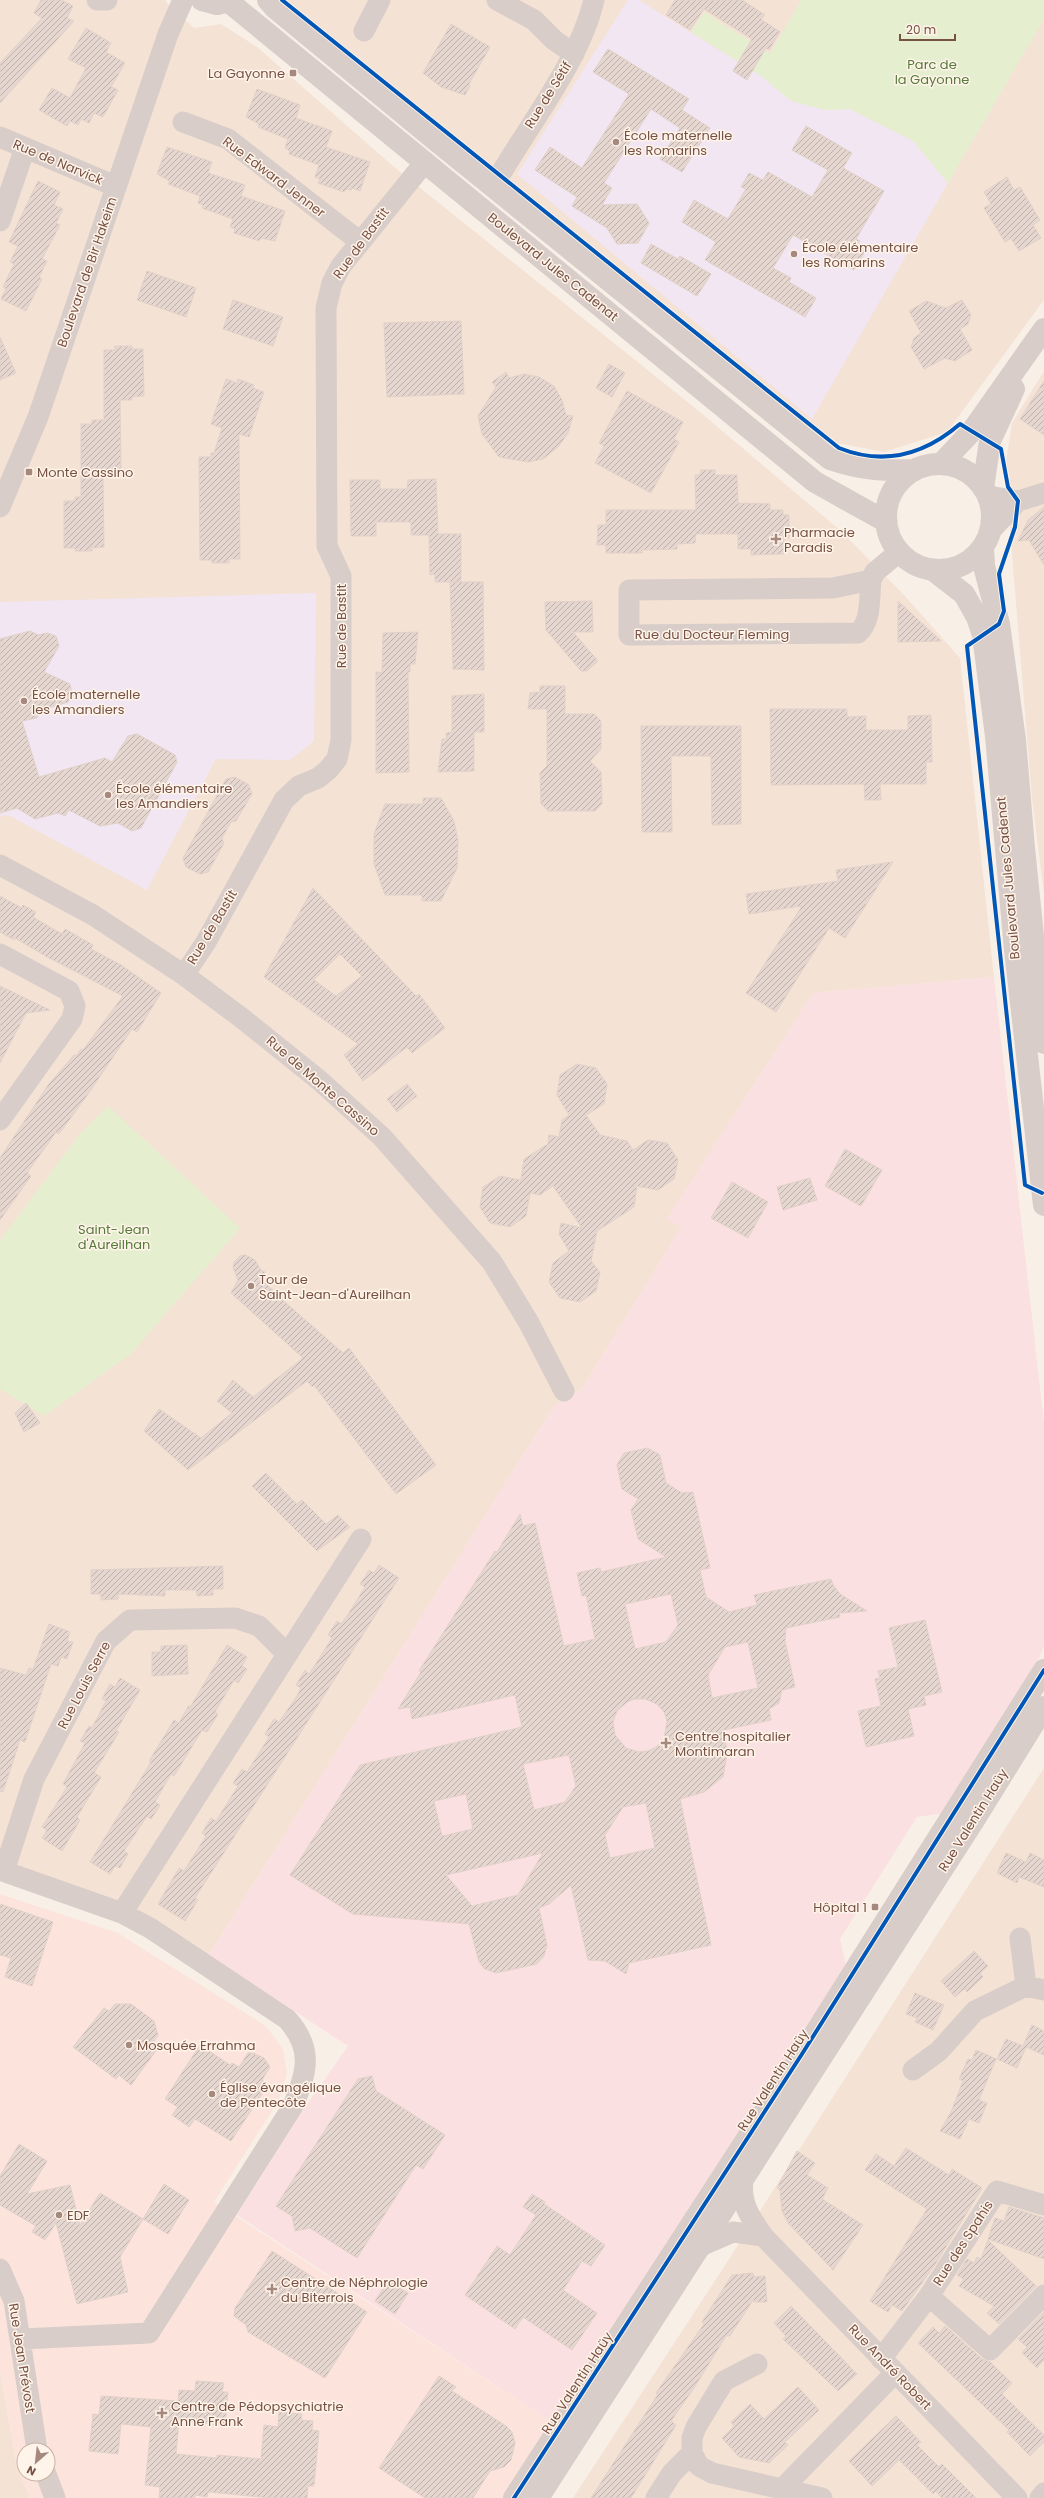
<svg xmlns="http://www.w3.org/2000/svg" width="1044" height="2498" viewBox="0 0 1044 2498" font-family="Poppins,sans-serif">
<defs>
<pattern id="building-hatch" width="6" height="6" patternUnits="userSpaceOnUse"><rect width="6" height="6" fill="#e5d6cf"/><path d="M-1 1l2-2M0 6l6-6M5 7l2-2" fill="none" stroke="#beb0aa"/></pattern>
</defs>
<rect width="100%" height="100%" fill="#f8efe7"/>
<path fill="#f4e2d5" d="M0,0H166V2L194,28L221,24L257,47L394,167L695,408L841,531L904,595L960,658L994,977L813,993L668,1218L681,1228L582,1389L554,1406L209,1955L0,1864Z
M284,0H1044V300L947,432L884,452L817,439Z
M1044,371V895L1032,798L1005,468L1012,423Z
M1044,1768V2498H573L724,2267Z
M0,2371L17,2467L30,2498H0Z"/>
<path fill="#fce4dd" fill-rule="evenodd" d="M0,1894L118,1933L266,2026L283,2049L287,2073L279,2100L214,2202L552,2422L504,2498H30L17,2467L0,2371ZM24,2450H48V2474H24Z"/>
<path fill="#f1e6f2" d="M628,0H639L761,76L791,101L825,110L850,109L913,141L948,183L812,419L517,174Z
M316,593L314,741L290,760L216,759L147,890L8,815L0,816V602Z"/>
<path fill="#fbe0e2" d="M994,977L1044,1424V1645L1034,1672L945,1813L917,1817L840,1939L846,1965L552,2422L237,2215L301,2113L348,2046L209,1955L554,1406L582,1389L681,1228L667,1219L813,993Z"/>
<path fill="#e6eed0" d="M801,0H1044V19L948,183L913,141L850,109L825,110L791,101L761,76L691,32L704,12L770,54Z
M108,1106L240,1228L131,1354L44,1416L0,1389V1241L78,1136Z"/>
<path fill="url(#building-hatch)" stroke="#e1d1c9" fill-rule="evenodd" d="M41,0H62L73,6L67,18L74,21L0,103V63L42,18L34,13Z
M675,0H742L765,15L761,19L780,32L769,50L766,48L747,80L733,71L752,39L704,9L690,30L666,15Z
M451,24L490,47L469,84L470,86L465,95L441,87L423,73Z
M86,28L111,43L106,52L125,63L111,87L118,90L103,117L94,113L89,123L81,119L78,125L70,121L67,126L39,110L52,88L70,98L86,68L68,59Z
M608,49L689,99L682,110L710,128L682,172L660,159L680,128L651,109L604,183L612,188L602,205L637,204L649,223L638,243L617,244L607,228L572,206L577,197L535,170L550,147L582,168L629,94L593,72Z
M257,89L300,105L296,118L332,131L326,147L370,162L360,191L352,188L351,190L346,189L344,192L318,183L320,179L315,177L319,165L289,154L290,151L285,148L288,139L258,127L259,124L246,117Z
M806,126L852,153L843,168L884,191L856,239L860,241L857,245L866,250L854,270L793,235L773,268L791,278L789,282L816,298L805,317L705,260L716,242L682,222L694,200L728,219L746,189L741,187L749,173L763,180L768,172L812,197L828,170L792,150Z
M167,147L212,162L208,173L245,185L241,196L285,211L275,241L261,238L259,241L234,233L235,229L230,227L233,219L202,208L203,205L198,203L200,196L168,184L170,181L157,174Z
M1007,177L1014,190L1020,187L1040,220L1033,225L1041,238L1019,251L1011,238L1005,242L984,208L991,204L984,192Z
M38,181L60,192L54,205L63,209L56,223L60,225L42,259L47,261L39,277L42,279L26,311L1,299L6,289L3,287L14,264L10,262L18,246L9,242Z
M651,244L678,259L680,256L711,274L697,296L641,263Z
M147,271L196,288L186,317L137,300Z
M233,300L283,317L273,346L223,329Z
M962,300L971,315L968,324L960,329L972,350L955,361L945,358L924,369L911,347L914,338L921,333L909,311L926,301L946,308Z
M461,321L464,394L387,397L384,323Z
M0,337L16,373L0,380Z
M115,346H132V349H143L144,396L132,397V400H120L121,471H110L109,475H103L104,547L92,548V551H75V548H64V501H75V497H81V424H92V420H104V350H115Z
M609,364L625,373L612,397L596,388Z
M506,372L509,378L524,374L539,377L554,386L562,400L566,415L573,416L568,433L558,447L543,459L528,462L499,457L482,434L478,416L496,387L492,382Z
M226,379L237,383L238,379L254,385L253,388L264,392L249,437L239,434L240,559H229V563H212V560H200L199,457H211V453H214L222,428L211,424Z
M1044,381V435L1020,419Z
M627,391L683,422L674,439L679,442L651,493L595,463L604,446L599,443Z
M701,470H715V475H737L738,503L770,504V510H783V515H789V538H784V554L751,555V549H738V534H696L695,543L677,544V549L642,550V553H606V545H597L598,525H606V510H696L695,475H700Z
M436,479L438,534H461V582H435V574L430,575L429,535H411V522H376V536H351L350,480H380V489H407L408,480Z
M1044,507V565L1029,540L1018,541L1028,520Z
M450,582H483L484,670L453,669Z
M592,601L593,632H573L598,661L587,671H581L546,630L545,602Z
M898,601L941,641L898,642Z
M30,631L38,635L47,633L56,636L59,646L44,672L70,684L72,694L68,702L41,710L37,718L22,721L39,777L105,758L112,762L128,736L137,734L175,755L177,762L141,828L132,831L118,823L100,826L69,810L65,816L58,813L35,819L17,808L0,813V639Z
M418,632L415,664H410V672H408L409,772L376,773V672L382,673L383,633Z
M540,686H565V714H594L601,721V749L590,761L601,772L602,804L595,811H548L541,804L540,773L547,766V709H528L530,693L540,692Z
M484,694V732H474V771L438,772L442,739H447L446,733L452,732V696Z
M770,709H847V717L866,716V730H908V716L931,715L932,762H926V784H880L881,800H865L864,784L771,785Z
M641,726H741V824L712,825L711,756H671L672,832H642Z
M235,777L249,785L252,794L236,821L231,822L222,838L224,843L208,872L200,874L186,867L183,858L226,779Z
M423,798H441L454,821L458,840L457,868L441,901H422V895H385L374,864V834L385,804H423Z
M893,862L845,938L829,928L776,1012L746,993L802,906L749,914L746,894L838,881L836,870Z
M313,888L416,996L419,994L445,1028L412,1053L407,1047L363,1081L344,1055L358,1044L264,977ZM340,954L362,976L336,996L314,980Z
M0,896L22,908L23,905L36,912L33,917L62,934L65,929L93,945L91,949L121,965L161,993L137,1032L132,1029L88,1094L59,1134L56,1132L27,1173L31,1176L0,1220V1158L48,1085L74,1055L76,1056L81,1049L83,1050L123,996L49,958L15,938L14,940L0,932Z
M0,986L50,1010L26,1013L0,1063Z
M577,1064L596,1068L607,1084L604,1104L586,1115L600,1135L627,1141L633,1150L648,1140L667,1143L678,1160L674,1179L658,1190L637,1186L634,1207L597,1231L591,1261L600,1272L596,1291L580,1302L560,1298L549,1282L553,1263L569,1251L559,1234L561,1223L582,1228L553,1186L540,1195L530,1193L526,1216L510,1227L490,1223L480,1207L483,1187L500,1176L521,1180L524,1159L548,1144L549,1135L559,1137L562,1120L569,1115L557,1095L560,1075Z
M407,1084L417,1096L397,1112L387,1099Z
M845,1149L882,1170L861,1206L825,1186Z
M810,1178L817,1200L783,1210L777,1187Z
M732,1182L768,1202L748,1238L711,1218Z
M245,1255L255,1260L260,1269L265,1272L263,1281L285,1302L343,1353L349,1348L436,1465L396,1494L314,1385L312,1387L307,1381L188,1470L144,1431L159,1409L201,1438L232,1413L217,1401L233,1380L253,1397L303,1358L231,1293L238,1280L233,1268L234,1262L240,1256Z
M26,1403L40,1423L24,1432L15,1413Z
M648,1448L660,1455L666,1483L682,1493L693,1492L710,1568L700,1570L706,1597L729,1612L757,1605L754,1595L831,1579L833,1585L840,1594L867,1611L839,1613L840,1617L786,1628L785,1641L795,1687L782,1690L779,1703L769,1709L771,1720L724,1730L727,1753L723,1777L704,1792L680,1799L711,1945L629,1963L626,1974L605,1961L588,1960L571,1885L549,1904L539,1908L547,1945L544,1956L537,1964L496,1973L485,1969L479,1962L469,1924L353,1914L290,1875L360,1765L522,1727L515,1695L412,1719L410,1707L398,1709L421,1672L419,1671L495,1551L497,1552L520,1514L523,1526L535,1523L564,1646L595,1639L586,1595L582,1596L577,1573L600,1568L601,1572L666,1557L638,1539L631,1510L638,1499L622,1489L617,1465L624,1453ZM671,1594L678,1625L666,1642L635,1649L625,1604ZM748,1642L758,1688L712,1698L708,1675L725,1647ZM635,1699H645L657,1704L664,1712L667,1721L664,1739L656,1747L648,1751L639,1752L626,1748L615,1735L613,1722L617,1711L627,1702ZM569,1755L576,1786L565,1802L534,1810L523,1764ZM466,1794L473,1829L442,1836L434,1801ZM646,1803L655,1848L610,1858L605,1835L623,1807ZM543,1853L518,1895L472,1906L446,1875Z
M266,1473L297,1504L302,1500L326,1524L338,1515L350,1527L317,1551L252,1486Z
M379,1565L399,1578L195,1898L198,1900L185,1921L158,1904L179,1868L184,1871L206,1836L202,1833L211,1818L216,1821L238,1786L233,1783L242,1769L247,1772L264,1745L269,1737L265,1734L274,1719L279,1722L297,1696L301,1688L296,1685L305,1670L309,1674L315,1665L332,1638L328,1635L337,1621L341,1624L347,1616L365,1587L360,1584L365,1577L369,1570L374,1573Z
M223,1566V1589H213V1595L197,1596L196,1590H165V1596L118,1594V1599L101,1600V1594H91V1570Z
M925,1620L942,1692L924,1696L926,1705L908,1709L914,1736L866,1747L858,1711L881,1706L875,1679L880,1678L878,1671L898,1667L889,1628Z
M49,1624L70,1632L67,1641L73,1642L67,1659L61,1657L58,1666L51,1664L25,1742L20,1740L3,1792L0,1791V1668L26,1675L29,1668L33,1669Z
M187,1645L188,1674L152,1676V1652H161V1646Z
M227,1645L247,1657L242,1666L247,1669L238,1683L234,1680L215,1712L218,1714L207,1732L202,1730L174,1776L171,1774L155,1802L160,1805L156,1812L151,1819L147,1816L124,1851L128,1854L120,1868L115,1866L110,1874L90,1862L151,1762L149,1761L174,1720L179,1723L189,1705V1709Z
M120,1678L140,1690L116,1731L119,1732L94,1773L101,1777L77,1817L80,1820L62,1851L42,1838L47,1830L42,1827L67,1787L63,1784L85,1743L80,1741L89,1726L92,1728L106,1701L102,1699L110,1684L115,1687Z
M1006,1853L1026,1862L1030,1853L1044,1860V1887L1019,1877L1017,1883L997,1873Z
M0,1904L53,1922L32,1986L5,1977L11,1958L0,1955Z
M974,1951L988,1966L980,1973L983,1977L967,1992L964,1989L955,1997L941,1981Z
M915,1993L944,2005L933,2030L915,2022L917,2018L906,2014Z
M115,2004H131L154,2021L158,2035L152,2044L158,2048L131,2085L119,2075L116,2079L73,2047L104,2008L109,2011Z
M1032,2025L1044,2031V2055L1026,2047L1017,2068L997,2059L1006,2039L1023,2046Z
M200,2045L230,2065L232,2063L239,2067L248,2053H253L264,2058L270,2067L262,2080L268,2085L231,2141L195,2119L189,2127L172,2115L178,2107L165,2099Z
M976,2050L996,2059L979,2100L987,2103L979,2123L969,2119L960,2139L940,2131L951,2112L963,2081L959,2079L968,2059L972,2060Z
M372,2076L376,2091L445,2135L423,2169L416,2165L357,2258L310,2228L295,2231L292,2216L276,2206L358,2079Z
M19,2144L47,2161L27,2194L70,2185L80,2225L100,2193L143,2219L164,2184L189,2200L168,2234L143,2219L120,2257L128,2292L77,2304L56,2223L45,2240L32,2232L36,2226L0,2205V2176Z
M906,2148L949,2175L952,2169L982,2188L936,2263L902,2311L892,2305L888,2312L870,2301L927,2209L865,2170L876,2154L894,2166Z
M797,2151L815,2163L807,2175L828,2188L822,2199L863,2225L833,2270L788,2223L782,2211L780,2190L777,2188Z
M532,2194L545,2202L544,2204L605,2245L591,2266L582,2261L563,2290L597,2313L572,2350L523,2317L515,2329L465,2295L497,2246L510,2255L536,2215L523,2207Z
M1009,2207L1044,2218V2259L988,2239L995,2218L1004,2221Z
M988,2240L1036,2286L999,2324L987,2313L994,2306L959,2286L964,2279L957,2275L967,2259L974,2263L977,2257L981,2259Z
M272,2251L367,2312L325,2378L248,2332L246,2325L234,2316L235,2308Z
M753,2273L754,2277L765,2276L767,2302H754L753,2300L730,2336H726L694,2388L671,2421L676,2425L631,2498H591L658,2394L656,2393L704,2324L702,2322L732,2275Z
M388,2281L408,2293L395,2314L375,2301Z
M791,2306L857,2374L838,2391L783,2339L786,2336L774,2323Z
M1044,2312V2360L1037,2368L1022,2353L1027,2347L1018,2339Z
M945,2326L982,2359L990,2362L1012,2383L1002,2394L1044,2435V2442L1030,2456L1007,2432L1009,2430L918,2343L933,2327L939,2333Z
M439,2376L456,2387L452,2391L506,2426L512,2432L515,2443L511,2460L504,2467L490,2471L473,2498H425L379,2468Z
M196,2381L224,2383L222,2392H228L225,2425L179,2421L176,2454L217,2458V2455L261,2459L264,2425L278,2427L279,2412L302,2414L301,2420L313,2421L312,2430L319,2431L314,2486H308L307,2498H270L208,2492L207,2497L195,2495V2498H159L160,2487L145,2485L151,2427L121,2424L118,2454L89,2451L93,2414L99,2415L101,2396L178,2401L179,2390L195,2391Z
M798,2387L819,2410L785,2442L788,2445L769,2463L739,2457L722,2438L734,2426L731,2422L750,2404L764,2419Z
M896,2416L921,2442L917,2445L939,2467L942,2464L976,2498H942L936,2491L933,2494L899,2460L872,2486L849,2461Z"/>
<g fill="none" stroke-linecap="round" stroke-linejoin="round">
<path stroke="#d8cdc8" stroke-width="21" d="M97,0H107
M497,0L534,20L554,40L574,54
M364,31L380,0
M183,122L228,139L359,241
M0,137L115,186
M491,184L503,170C534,118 580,59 594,0
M0,221L25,148
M988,496L1018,501
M0,507L38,417L168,34L183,0
M991,530L1018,501L1044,493
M871,580C869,597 872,621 858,633L629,635V590L833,588Z
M871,580L875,572L899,552
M0,865L93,915L184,975L243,1019L319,1080L382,1137L492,1262L529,1323L564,1391
M0,954L69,991L75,1006L72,1019L0,1120
M184,975L206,942L284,800L299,786L318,778L328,770L337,759L341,740V576L327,546L326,308L332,283L341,266L425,162
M0,1870L122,1913L150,1928L287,2019C314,2049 307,2072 293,2106L149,2333L21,2339
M4,1871L34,1779L106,1641L130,1620L235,1618L259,1626L287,1654
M122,1913L361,1539
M1020,1938L1026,1986
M913,2070L939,2051L975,2011L1026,1986L1044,1990
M763,2236L1017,2498
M701,2246L733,2232L763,2236C750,2217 740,2203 743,2180
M0,2269L14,2301L37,2450
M929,2296L990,2350L1044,2295
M881,2359L929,2296L997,2191L1044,2205
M757,2364L724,2381L696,2427L692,2438V2453L699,2466L712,2473L782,2489L895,2373
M46,2474L55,2498
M782,2489L822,2498
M656,2498L672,2473L692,2453
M1040,2498L1044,2493"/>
<path stroke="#d8cdc8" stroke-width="22" d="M202,0L217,4L232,0
M268,0L275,8L439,143L830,459C860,469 882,471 913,470
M229,2L815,482L885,521
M886 517a53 53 0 1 1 106 0a53 53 0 1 1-106 0Z
M941,464L972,431L1044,329
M983,488L990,441L1014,389
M983,547L984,566L999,624L1015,740L1024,848L1044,1043
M933,570L964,594L977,617L983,635L996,736L1015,950L1044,1205
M514,2498L802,2054L1044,1670
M538,2498L976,1817L1044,1707"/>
<defs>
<path id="cycleway" d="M282,0L839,448C884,466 925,454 960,424L1001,449L1008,487L1018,501L1015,527L999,574L1004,611L999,624L967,646L1025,1185L1042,1193
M514,2498L802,2054L1044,1670"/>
</defs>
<use href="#cycleway" stroke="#fff4e9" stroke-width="6"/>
<use href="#cycleway" stroke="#0057b8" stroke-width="4"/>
</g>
<g fill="#a5887e" stroke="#fff4e9" stroke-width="1.5">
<rect x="289" y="69" width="8" height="8" rx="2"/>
<circle cx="616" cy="142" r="4"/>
<circle cx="794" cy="254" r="4"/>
<rect x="25" y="468" width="8" height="8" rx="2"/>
<path d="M774 533h4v4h4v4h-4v4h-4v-4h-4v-4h4z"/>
<circle cx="24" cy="701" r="4"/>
<circle cx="108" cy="795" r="4"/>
<circle cx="251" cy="1286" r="4"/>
<path d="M664 1737h4v4h4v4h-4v4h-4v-4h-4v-4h4z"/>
<rect x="871" y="1903" width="8" height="8" rx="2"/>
<circle cx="129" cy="2045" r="4"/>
<circle cx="212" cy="2094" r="4"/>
<circle cx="59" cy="2215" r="4"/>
<path d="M270 2283h4v4h4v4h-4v4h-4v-4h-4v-4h4z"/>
<path d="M160 2407h4v4h4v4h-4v4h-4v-4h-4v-4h4z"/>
</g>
<g text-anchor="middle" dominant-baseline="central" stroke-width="3" stroke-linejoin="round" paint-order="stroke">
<g font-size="13" fill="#557a3a" stroke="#fff4e9">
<text x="932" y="64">Parc de<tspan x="932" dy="15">la Gayonne</tspan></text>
<text x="114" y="1229">Saint-Jean<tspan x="114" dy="15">d'Aureilhan</tspan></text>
</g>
<g font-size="13" fill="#785145" stroke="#fff4e9" text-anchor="start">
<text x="285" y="73" text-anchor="end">La Gayonne</text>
<text x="624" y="135">École maternelle<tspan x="624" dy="15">les Romarins</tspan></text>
<text x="802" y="247">École élémentaire<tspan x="802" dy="15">les Romarins</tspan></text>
<text x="37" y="472">Monte Cassino</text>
<text x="784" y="532">Pharmacie<tspan x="784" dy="15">Paradis</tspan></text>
<text x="32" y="694">École maternelle<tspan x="32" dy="15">les Amandiers</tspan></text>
<text x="116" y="788">École élémentaire<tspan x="116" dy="15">les Amandiers</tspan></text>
<text x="259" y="1279">Tour de<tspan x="259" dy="15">Saint-Jean-d'Aureilhan</tspan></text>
<text x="675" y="1736">Centre hospitalier<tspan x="675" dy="15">Montimaran</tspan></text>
<text x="867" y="1907" text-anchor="end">Hôpital 1</text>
<text x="137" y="2045">Mosquée Errahma</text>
<text x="220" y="2087">Église évangélique<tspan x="220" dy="15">de Pentecôte</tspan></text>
<text x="67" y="2215">EDF</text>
<text x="281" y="2282">Centre de Néphrologie<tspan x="281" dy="15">du Biterrois</tspan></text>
<text x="171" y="2406">Centre de Pédopsychiatrie<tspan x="171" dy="15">Anne Frank</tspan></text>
</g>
<g font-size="13" fill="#785145" stroke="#fff4e9">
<text transform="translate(548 95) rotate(-58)">Rue de Sétif</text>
<text transform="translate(58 162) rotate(23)">Rue de Narvick</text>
<text transform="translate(274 177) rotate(37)">Rue Edward Jenner</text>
<text transform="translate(361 243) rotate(-54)">Rue de Bastit</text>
<text transform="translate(553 267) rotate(39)">Boulevard Jules Cadenat</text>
<text transform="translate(87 272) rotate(-71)">Boulevard de Bir Hakeim</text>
<text transform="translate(341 626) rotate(-90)">Rue de Bastit</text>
<text x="712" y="634">Rue du Docteur Fleming</text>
<text transform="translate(1008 878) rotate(-95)">Boulevard Jules Cadenat</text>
<text transform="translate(212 927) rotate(-59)">Rue de Bastit</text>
<text transform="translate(323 1086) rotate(41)">Rue de Monte Cassino</text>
<text transform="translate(84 1685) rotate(-62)">Rue Louis Serre</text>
<text transform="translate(973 1820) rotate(-58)">Rue Valentin Haüy</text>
<text transform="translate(773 2080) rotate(-57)">Rue Valentin Haüy</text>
<text transform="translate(963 2243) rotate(-57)">Rue des Spahis</text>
<text transform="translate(22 2358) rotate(81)">Rue Jean Prévost</text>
<text transform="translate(890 2367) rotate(46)">Rue André Robert</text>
<text transform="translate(577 2383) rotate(-57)">Rue Valentin Haüy</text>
</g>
</g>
<g transform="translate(36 2462) rotate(208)"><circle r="19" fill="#fff4e9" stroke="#c9b3a7"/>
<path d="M0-3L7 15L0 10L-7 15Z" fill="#a5887e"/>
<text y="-6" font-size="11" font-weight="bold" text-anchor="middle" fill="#785145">N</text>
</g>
<path d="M900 34v6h55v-6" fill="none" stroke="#785145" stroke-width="2"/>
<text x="906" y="34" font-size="12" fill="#785145" stroke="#fff4e9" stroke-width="3" paint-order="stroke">20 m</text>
</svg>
